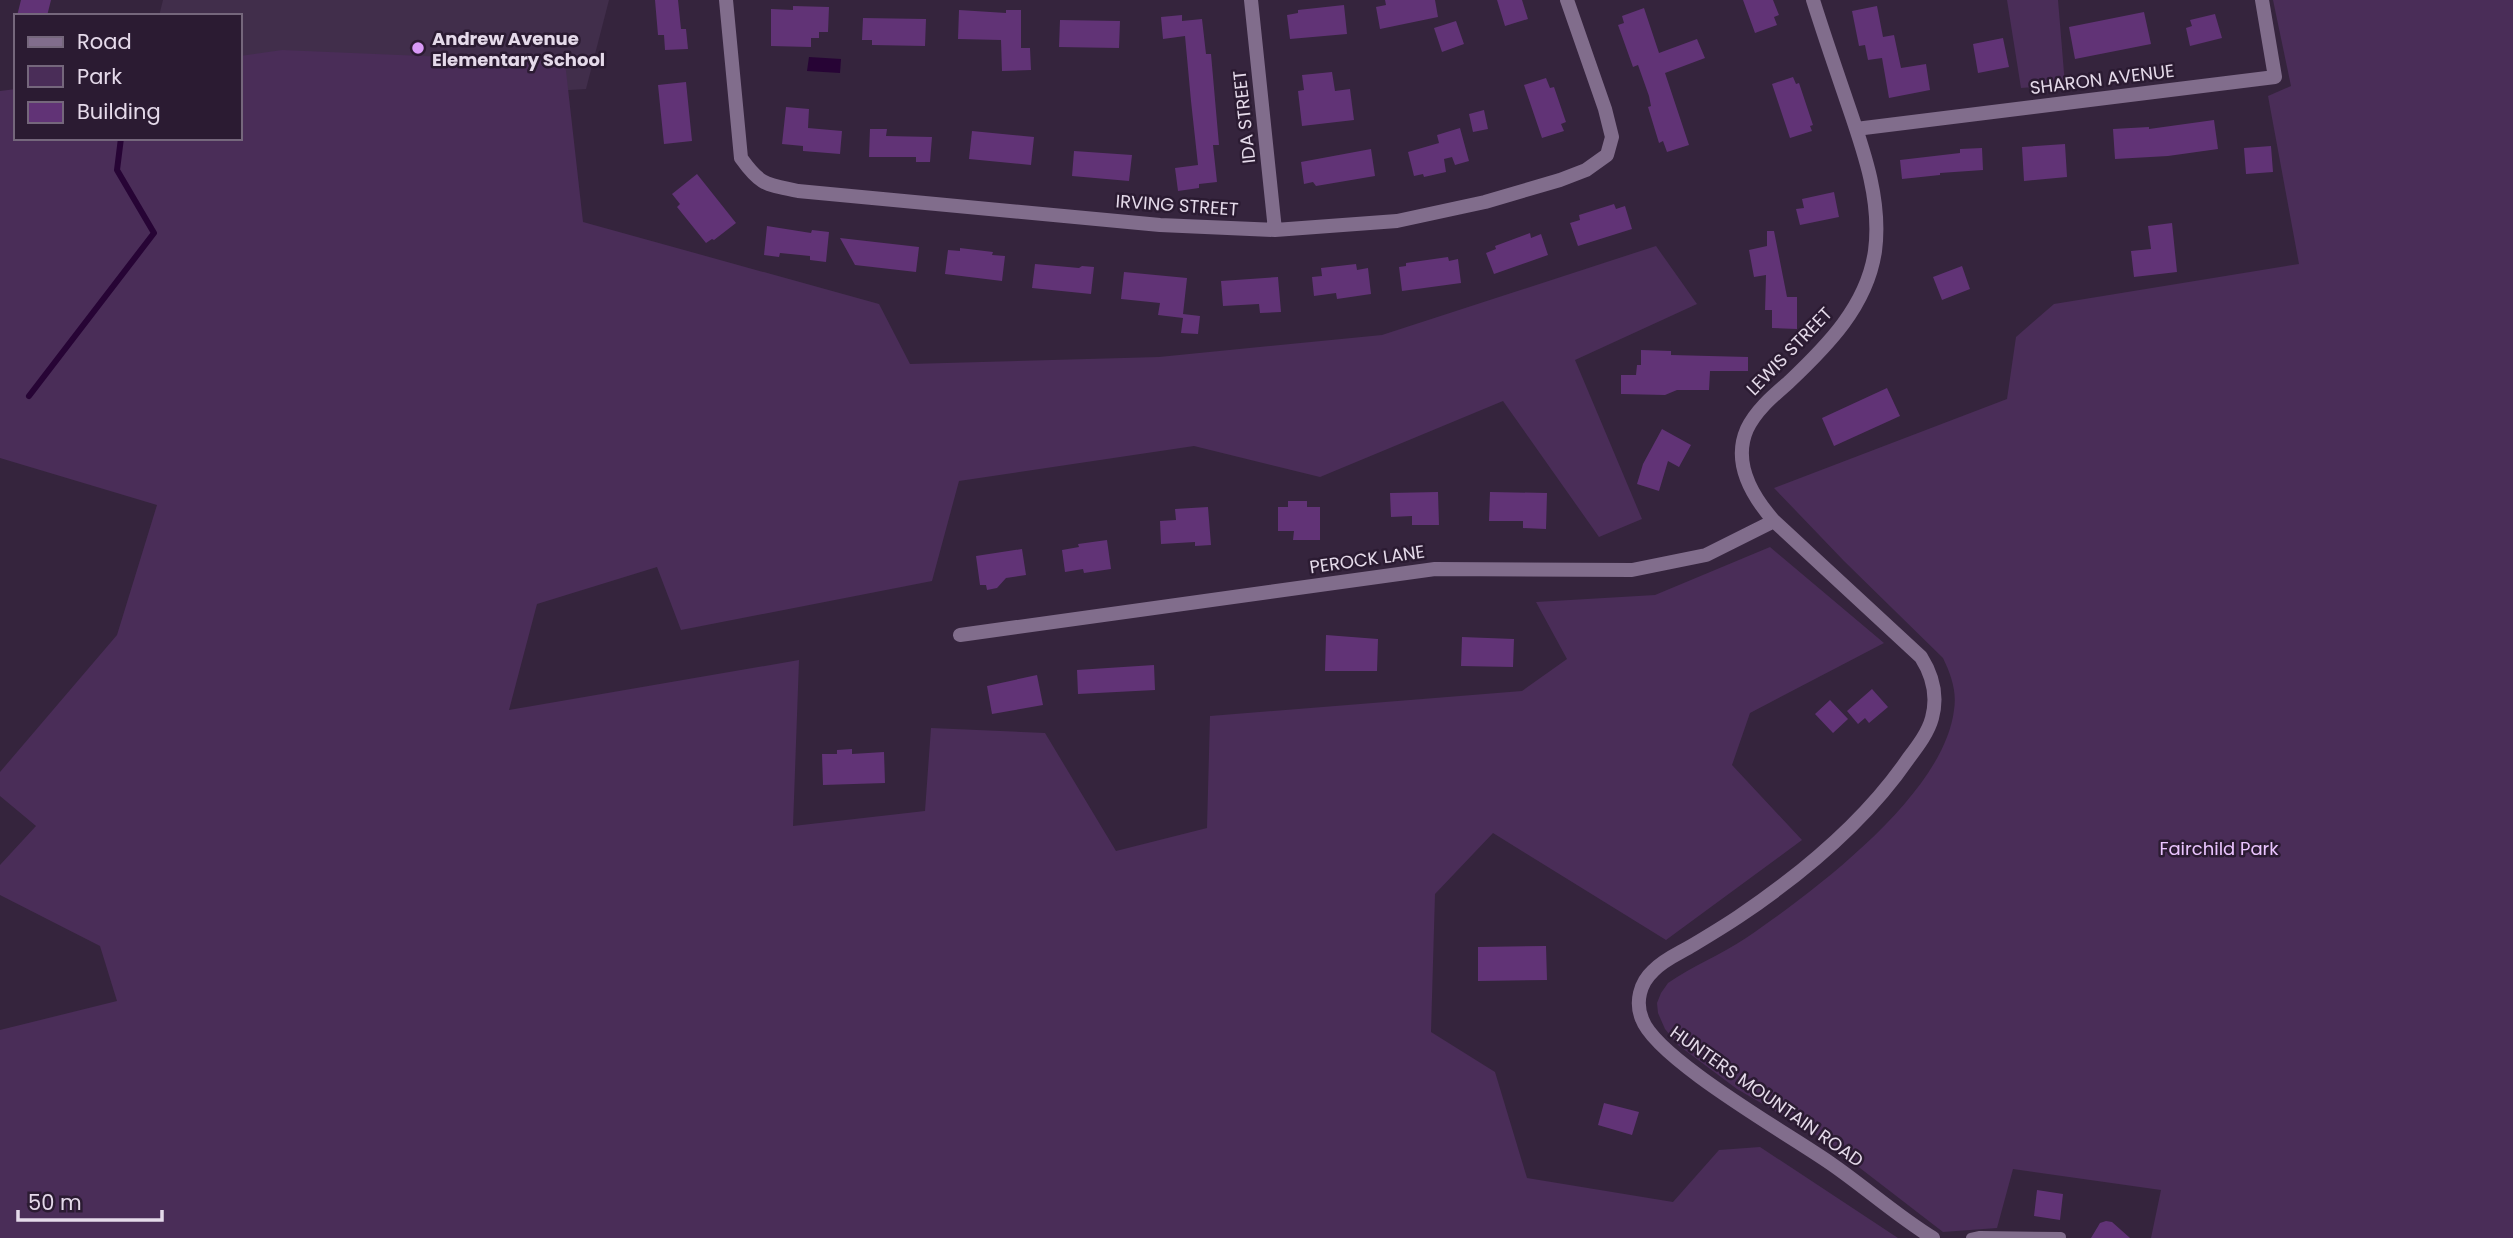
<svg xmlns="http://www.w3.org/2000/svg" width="2513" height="1238" viewBox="0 0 2513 1238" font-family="Poppins,sans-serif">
<rect width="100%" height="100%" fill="#35243d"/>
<path fill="#412e4b" d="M163,0H609L586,89L266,108L240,82V16H159Z"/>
<path fill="#4a2d58" d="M2007,0H2058L2065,85L2021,88Z
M2273,0H2513V1238H2151L2161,1190L2013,1169L1997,1228L1943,1232L1821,1138L1737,1089L1678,1045L1665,1029L1658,1013L1657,1003L1661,993L1668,983C1692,966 1721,955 1746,938C1813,892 1944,795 1954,710C1957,691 1951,675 1943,658L1844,561L1774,488L2007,399L2016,337L2054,304L2299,264L2268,96L2291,86Z
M282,50L565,62L583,222L879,304L910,364L1159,357L1382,335L1656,246L1697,304L1575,360L1642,519L1599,537L1503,401L1320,477L1194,446L959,481L932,581L681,630L657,567L537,604L509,710L799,660L793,826L925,811L931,728L1045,733L1116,851L1207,828L1210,716L1522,691L1567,659L1536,602L1655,595L1770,547L1884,643L1750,713L1732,765L1802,840L1666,940L1493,833L1435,894L1431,1032L1495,1072L1527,1178L1673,1202L1719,1150L1760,1147L1898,1238H0V1030L117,1001L100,946L0,895V865L36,826L0,796V772L117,635L157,505L0,458V91L16,89V138H240V56Z"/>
<path fill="#270435" d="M809,57L841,59L840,73L807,71Z"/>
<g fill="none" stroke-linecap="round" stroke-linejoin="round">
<path stroke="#270435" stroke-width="6" d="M29,396L154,233L117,170L121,138"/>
</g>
<path fill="#613376" d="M21,0H51L47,16H17Z
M655,0H678L681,29H686L688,49L665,50L664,35H658Z
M1385,0H1435L1438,17L1380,29L1376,7L1386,5Z
M1497,0H1522L1528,19L1505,26Z
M1743,0H1773L1779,15L1774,17L1777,25L1755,33Z
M1344,5L1347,34L1290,39L1287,15L1298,13V10Z
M793,6L829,7L828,32H819V38H811V47L771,46V9L793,10Z
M1877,6L1883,37L1894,35L1901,68L1926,64L1930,90L1889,98L1882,58L1868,60L1865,45L1859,46L1852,11Z
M1644,8L1659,53L1697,39L1705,58L1665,73L1689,145L1667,152L1663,141L1659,143L1648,107L1651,106L1649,96L1638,65L1633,67L1618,25L1624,23L1622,16Z
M959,10L1006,13V10H1021V48H1030L1031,70L1002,71L1001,40L958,39Z
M2144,12L2151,44L2075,59L2069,27Z
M2215,14L2222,38L2190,46L2186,28L2192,26L2190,20Z
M1182,15V21L1202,19L1206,54H1211L1219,145H1213L1217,182L1199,184V188L1178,191L1175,168L1198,165L1191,101L1185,36L1163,39L1161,17Z
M863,18L926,19L925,46L872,45V40H862Z
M1060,20L1120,21L1119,48L1059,47Z
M1456,21L1464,44L1442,52L1434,28Z
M2003,38L2009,67L1978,73L1973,44Z
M1332,72L1335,91L1350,89L1354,120L1302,126L1298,91L1304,90L1302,75Z
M1793,77L1796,84L1799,83L1813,125L1810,126L1812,131L1790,138L1772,84Z
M1546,78L1550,88L1554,87L1566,122L1561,124L1564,131L1542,138L1524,85Z
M686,82L692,141L664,144L658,85Z
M786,107L809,109L808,128L842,131L840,154L803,151V146L782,144Z
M1484,110L1488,129L1473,132L1469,114Z
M2214,120L2218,149L2168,156L2115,159L2113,129L2149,127V129Z
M1460,128L1469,161L1455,165L1452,157L1444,159L1446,172L1424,177L1423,174L1414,176L1408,152L1439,143L1437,135Z
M870,129H887L886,136L932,137L930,162H916V157H869Z
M972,131L1034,137L1031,165L969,159Z
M2065,144L2067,177L2024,181L2022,147Z
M2271,146L2273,172L2246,174L2244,148Z
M1982,148L1983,170L1940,173V175L1902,179L1900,160L1960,153V149Z
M1371,149L1375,176L1316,186L1313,182L1304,184L1301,162Z
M1074,151L1132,155L1129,181L1072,176Z
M697,174L736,223L714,240L712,239L706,243L677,207L680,204L672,194Z
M1834,192L1839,217L1800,225L1796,209L1804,208L1802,199Z
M1614,204L1616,209L1625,206L1632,229L1578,246L1570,223L1580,220L1579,215Z
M2172,223L2177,272L2134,277L2131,251L2151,249L2148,226Z
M767,226L811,233L812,230L829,232L826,262L810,260V256L780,253L779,257L764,255Z
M1767,231H1774L1787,297H1797V329L1772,328V310H1765L1766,275L1754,277L1749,250L1767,246Z
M1530,233L1531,238L1541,234L1548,255L1494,274L1486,253L1496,249L1495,246Z
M840,238L919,247L916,272L855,265Z
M960,248L993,252L992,255L1005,256L1002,281L945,274L948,250L960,251Z
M1448,257L1449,261L1458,259L1461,283L1402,291L1399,267L1406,266V263Z
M1035,264L1079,268L1082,266L1094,267L1091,294L1032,288Z
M1356,264L1357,270L1368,268L1371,294L1337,299L1336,293L1314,296L1312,277L1322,276L1321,268Z
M1962,266L1970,289L1942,300L1933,277Z
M1124,272L1187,278L1183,314L1200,316L1198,334L1181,333L1183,318L1158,315L1160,303L1121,299Z
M1278,277L1281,312L1260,313L1259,304L1223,306L1221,281Z
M1641,350L1671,351V355L1748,357V371H1710L1709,390H1677L1665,395L1621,394V375H1636L1637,365H1641Z
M1887,388L1900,416L1834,446L1822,418Z
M1662,429L1691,445L1679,467L1668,461L1659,491L1637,484L1643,464Z
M1438,492L1439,525H1412V516L1391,517L1390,493Z
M1490,492L1547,493L1546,529L1523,528V521H1489Z
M1288,501H1307V507H1320V540H1293L1294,531H1278V507H1288Z
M1208,507L1211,545L1195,546V542L1161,544L1160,521L1176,520L1175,509Z
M1107,540L1111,569L1084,573L1083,569L1065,572L1062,550L1079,547L1078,544Z
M1022,549L1026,575L1006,578L997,588L987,590L986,585H980L976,556Z
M1326,635L1378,639L1377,671H1325Z
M1462,637L1514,639L1513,667L1461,666Z
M1154,665L1155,690L1078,694L1077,670Z
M1037,675L1043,705L992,714L987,686Z
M1872,689L1888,707L1869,723L1865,718L1858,724L1847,711Z
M1830,700L1848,719L1833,733L1815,714Z
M852,749V754L884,752L885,783L823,785L822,754H837V750Z
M1546,946L1547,980L1478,981V947Z
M1604,1103L1639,1112L1632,1135L1598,1125Z
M2037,1190L2063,1194L2060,1220L2034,1216Z
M2106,1221L2112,1222L2130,1238H2091L2100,1223Z"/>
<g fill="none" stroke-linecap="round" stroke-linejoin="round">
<path stroke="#816d8c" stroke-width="10" d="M1971,1238L1980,1236L2061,1237"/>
<path stroke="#816d8c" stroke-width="14" d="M726,0L741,158C761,186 766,184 798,191L1160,225L1275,230L1397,221L1485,202L1560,180L1586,170L1607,155L1612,137L1605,109L1567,0
M1251,0L1275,230
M1813,0C1823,32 1834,64 1845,96C1862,146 1882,198 1875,251C1867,306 1827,346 1789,382C1773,396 1756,410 1747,429C1732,463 1752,496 1774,521L1921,657C1933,676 1938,696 1932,718C1928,733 1917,747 1908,759C1864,823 1802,874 1738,917C1723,927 1708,936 1693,945C1680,953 1664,959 1653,971C1640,983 1635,1002 1642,1019C1656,1059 1790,1135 1830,1163C1865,1187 1897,1216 1933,1238
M1856,129L2275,77L2262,0
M960,635L1435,569L1632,570L1706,555L1774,521"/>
</g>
<circle fill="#d99af7" stroke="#2b1b32" stroke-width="2.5" cx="418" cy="48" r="7"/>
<g text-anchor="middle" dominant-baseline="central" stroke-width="5" stroke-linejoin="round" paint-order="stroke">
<g font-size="18" font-weight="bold" fill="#e5daea" stroke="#2b1b32" text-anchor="start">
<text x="432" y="38">Andrew Avenue<tspan x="432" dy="21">Elementary School</tspan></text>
</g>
<g font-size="18" fill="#e5daea" stroke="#2b1b32">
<text transform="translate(2102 79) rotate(-7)">SHARON AVENUE</text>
<text transform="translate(1244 117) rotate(-96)">IDA STREET</text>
<text transform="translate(1177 205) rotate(4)">IRVING STREET</text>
<text transform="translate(1789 351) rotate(-46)">LEWIS STREET</text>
<text transform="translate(1367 559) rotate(-8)">PEROCK LANE</text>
<text transform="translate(1767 1096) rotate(35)">HUNTERS MOUNTAIN ROAD</text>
</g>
<g font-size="18" fill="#eac4fe" stroke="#2b1b32">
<text x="2219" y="848">Fairchild Park</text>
</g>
</g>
<rect x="14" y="14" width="228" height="126" fill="#2b1b32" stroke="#75677c" stroke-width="2"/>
<rect x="28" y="37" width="35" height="10" fill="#816d8c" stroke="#75677c" stroke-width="2"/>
<text x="77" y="49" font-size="21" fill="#e5daea">Road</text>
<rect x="28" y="66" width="35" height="21" fill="#4a2d58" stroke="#75677c" stroke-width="2"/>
<text x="77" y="84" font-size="21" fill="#e5daea">Park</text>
<rect x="28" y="102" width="35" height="21" fill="#613376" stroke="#75677c" stroke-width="2"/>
<text x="77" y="119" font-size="21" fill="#e5daea">Building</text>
<path d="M18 1210v10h144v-10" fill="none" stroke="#e5daea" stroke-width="3.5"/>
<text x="28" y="1210" font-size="21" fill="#e5daea" stroke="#2b1b32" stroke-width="5" paint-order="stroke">50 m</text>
</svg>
